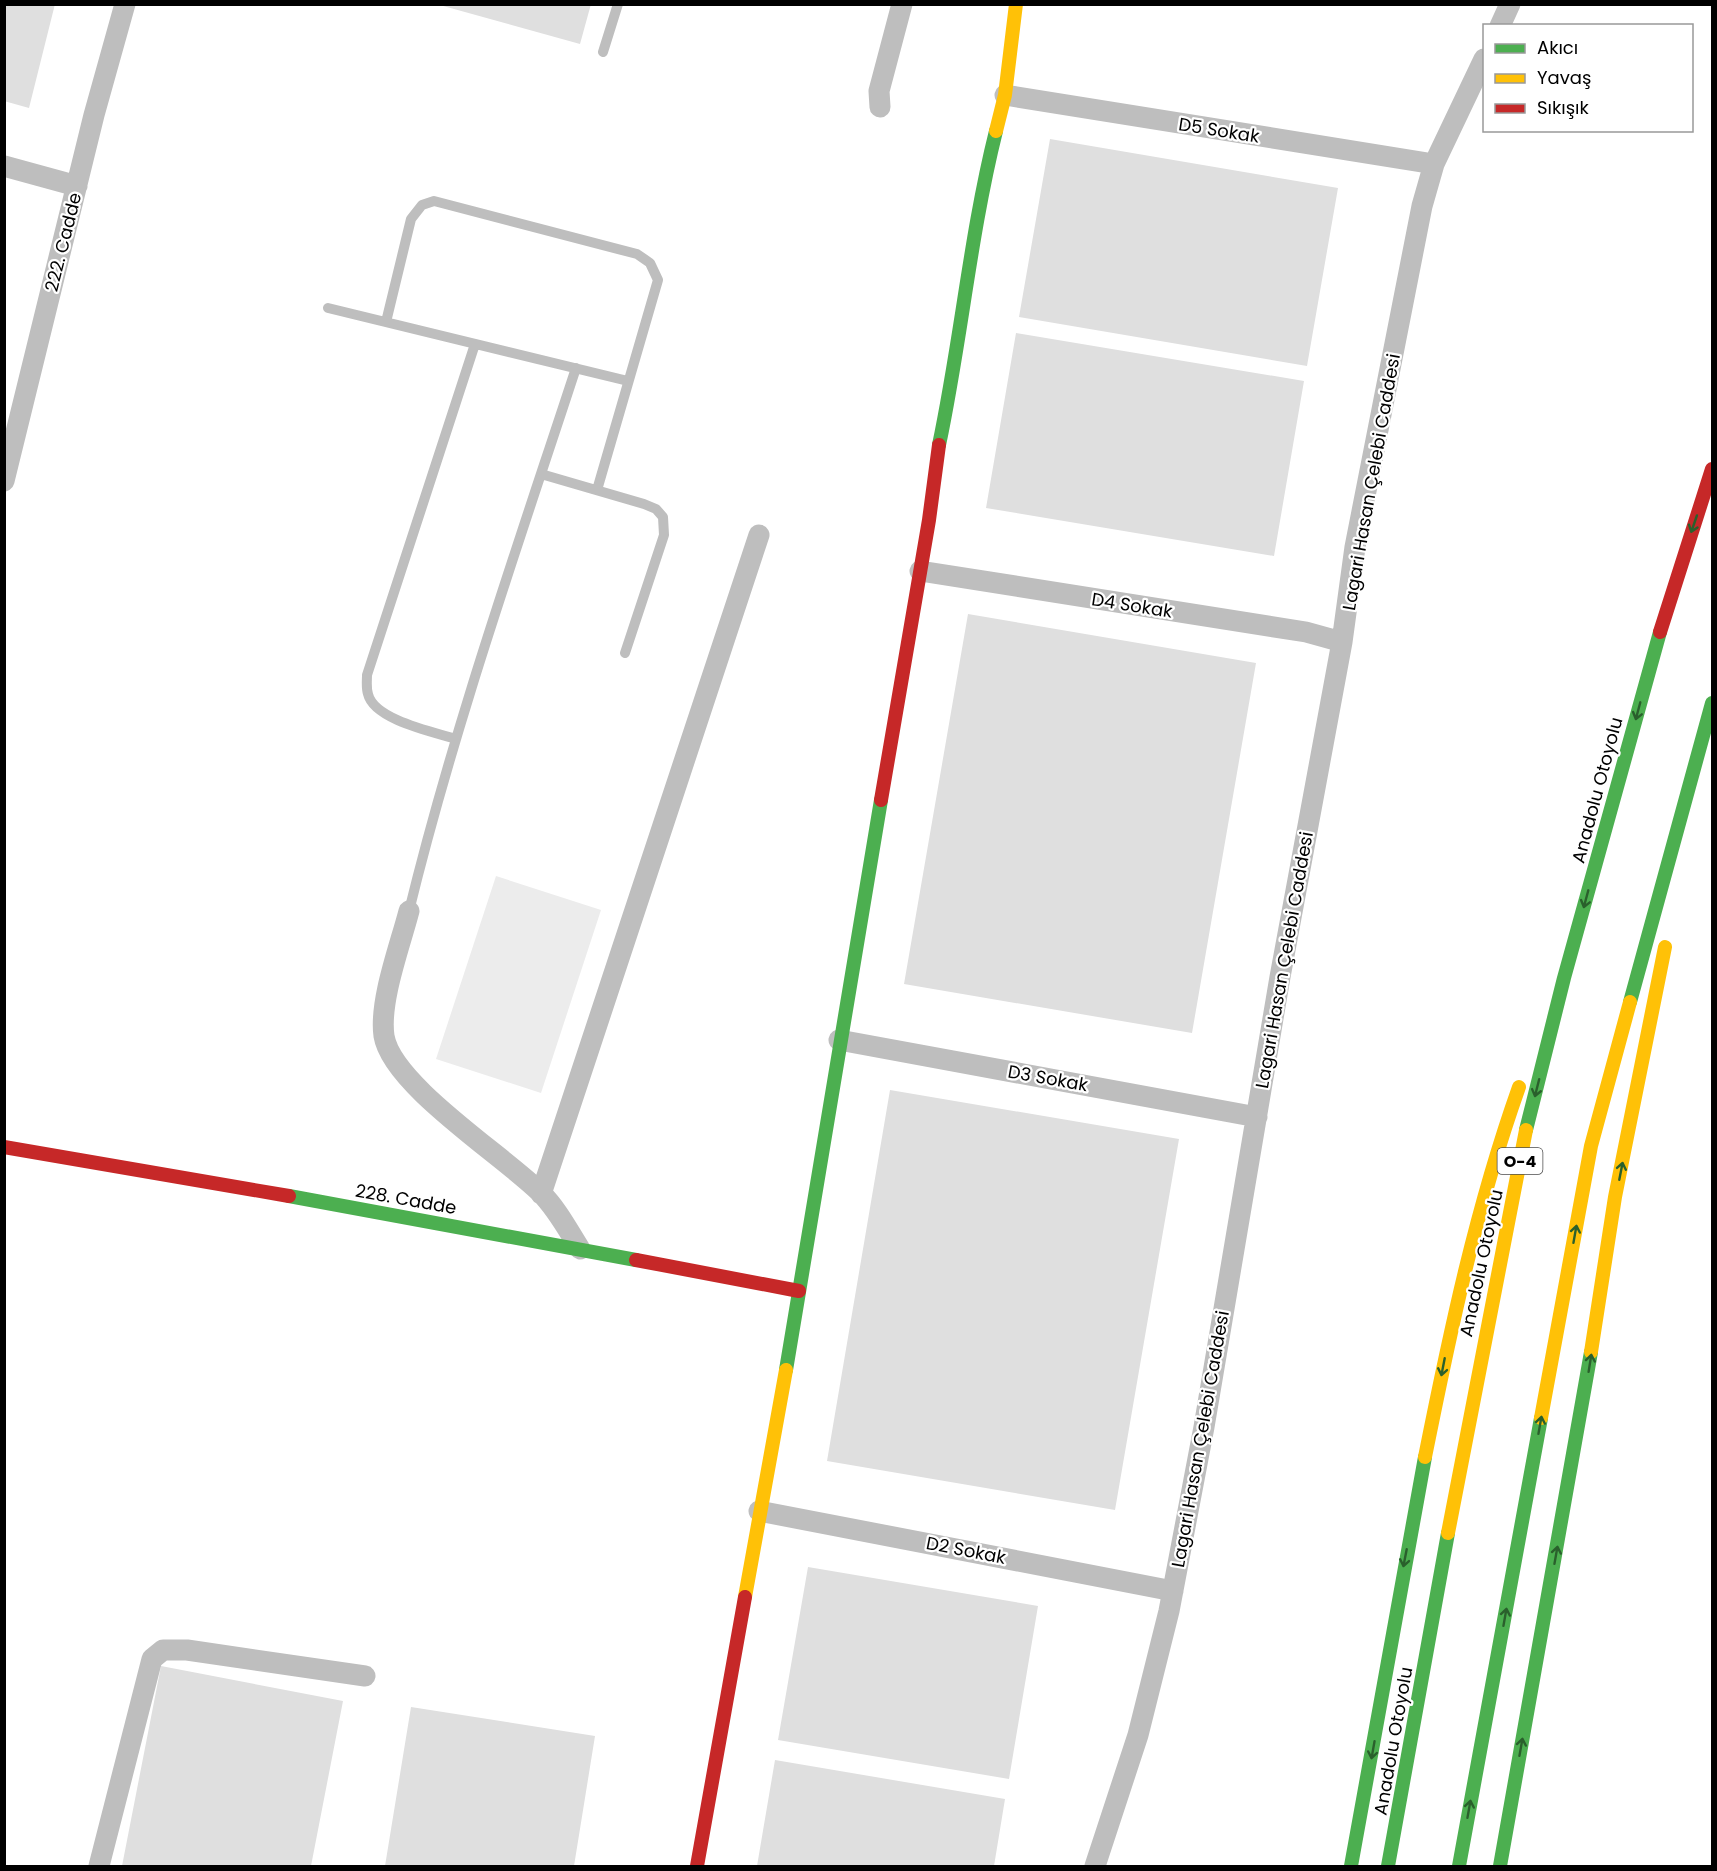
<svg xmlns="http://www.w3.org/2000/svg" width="1717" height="1871" viewBox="0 0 1717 1871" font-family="Poppins,sans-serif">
<rect width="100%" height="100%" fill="#fff"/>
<path fill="#ececec" d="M496,876L601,910L541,1093L436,1059Z"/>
<path fill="#dfdfdf" d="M4,4H55L29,108L4,101Z
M436,4H591L580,44Z
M1050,139L1338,188L1307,366L1019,317Z
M1016,333L1304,381L1274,556L986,508Z
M968,614L1256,663L1192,1033L904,984Z
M890,1090L1179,1139L1115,1510L827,1461Z
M808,1567L1038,1606L1009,1779L778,1740Z
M161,1666L343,1701L311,1866H122Z
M411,1707L595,1736L574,1866H385Z
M775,1760L1005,1799L994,1866H757Z"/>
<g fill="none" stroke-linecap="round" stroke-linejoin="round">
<path stroke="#bebebe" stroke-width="10" d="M603,52L618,4
M328,308L628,381
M386,322L411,219L422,205L434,201L637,254L650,263L658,280L597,490
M541,474L644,504L656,509L663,517L664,535L625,653
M456,739C434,732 374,720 368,694C366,688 367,681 367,675L475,344
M409,911C454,727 517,548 576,368"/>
<path stroke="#bebebe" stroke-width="21" d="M1500,26L1510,4
M1005,95L1434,164
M880,107L879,91L902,4
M4,166L77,186
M4,481L94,115L125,4
M920,571L1306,632L1342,642
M409,911C400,946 379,1001 384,1036C392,1085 504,1156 541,1193C557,1209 568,1230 580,1249
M839,1040L1257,1117
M541,1194L759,535
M759,1511L1173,1591
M99,1866L152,1659L163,1650H187L365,1676
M1095,1866L1138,1735L1169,1611L1204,1427L1280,977L1342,642L1355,547L1422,206L1434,164L1484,59"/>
<path stroke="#4caf50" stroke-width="14" d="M939,445C961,341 970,235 996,131
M1630,1002L1712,703
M1526,1130L1564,978L1660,632
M289,1196L636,1260
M786,1370L881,800
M1351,1866L1425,1457
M1388,1866L1448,1533
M1459,1866L1541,1418
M1500,1866L1591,1352"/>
<path stroke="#ffc107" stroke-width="14" d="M996,131L1005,95L1016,4
M1591,1352L1615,1197L1665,947
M1541,1418L1591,1146L1630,1002
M1425,1457C1450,1332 1476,1208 1519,1087
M1448,1533L1526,1130
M745,1597L786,1370"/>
<path stroke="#c62828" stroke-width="14" d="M1660,632L1712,469
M881,800L929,520L939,445
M4,1147L289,1196
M636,1260L799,1291
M697,1866L745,1597"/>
</g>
<defs><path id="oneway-shaft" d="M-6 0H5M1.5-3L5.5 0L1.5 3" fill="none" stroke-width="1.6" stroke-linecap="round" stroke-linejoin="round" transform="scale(1.5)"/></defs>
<g stroke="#2a602c">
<use href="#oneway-shaft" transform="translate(1694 524) rotate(109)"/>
<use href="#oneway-shaft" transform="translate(1638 711) rotate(105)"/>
<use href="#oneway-shaft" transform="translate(1586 899) rotate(105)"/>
<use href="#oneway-shaft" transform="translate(1537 1088) rotate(104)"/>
<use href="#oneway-shaft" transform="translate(1621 1171) rotate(-79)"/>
<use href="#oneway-shaft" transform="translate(1575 1234) rotate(-80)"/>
<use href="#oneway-shaft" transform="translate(1590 1363) rotate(-81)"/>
<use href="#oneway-shaft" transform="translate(1443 1367) rotate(101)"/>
<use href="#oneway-shaft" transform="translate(1540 1425) rotate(-80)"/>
<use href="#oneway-shaft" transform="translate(1556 1555) rotate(-80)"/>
<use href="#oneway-shaft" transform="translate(1405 1558) rotate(101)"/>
<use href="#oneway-shaft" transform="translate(1505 1617) rotate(-80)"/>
<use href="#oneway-shaft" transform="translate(1521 1747) rotate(-80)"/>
<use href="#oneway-shaft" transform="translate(1373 1750) rotate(100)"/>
<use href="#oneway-shaft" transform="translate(1469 1809) rotate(-80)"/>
</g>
<g text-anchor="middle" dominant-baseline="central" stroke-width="4.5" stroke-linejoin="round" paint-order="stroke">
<rect fill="#fff" stroke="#4c4c4c" stroke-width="1.5" x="1497.5" y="1148" width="45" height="26" rx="4.5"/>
<g font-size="16" font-weight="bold" fill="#000">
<text x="1520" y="1161">O-4</text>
</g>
<g font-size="18" fill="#000" stroke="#fff">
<text transform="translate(1219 130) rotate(9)">D5 Sokak</text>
<text transform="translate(63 242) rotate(-76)">222. Cadde</text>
<text transform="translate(1371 482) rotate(-80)">Lagari Hasan Çelebi Caddesi</text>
<text transform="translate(1132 605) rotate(9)">D4 Sokak</text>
<text transform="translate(1597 790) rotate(-75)">Anadolu Otoyolu</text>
<text transform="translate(1284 960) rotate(-80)">Lagari Hasan Çelebi Caddesi</text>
<text transform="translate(1048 1078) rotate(10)">D3 Sokak</text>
<text transform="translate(406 1199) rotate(10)">228. Cadde</text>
<text transform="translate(1481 1263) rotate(-78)">Anadolu Otoyolu</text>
<text transform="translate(1200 1439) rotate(-80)">Lagari Hasan Çelebi Caddesi</text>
<text transform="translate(966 1550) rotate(11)">D2 Sokak</text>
<text transform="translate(1393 1741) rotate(-80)">Anadolu Otoyolu</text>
</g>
</g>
<rect width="1717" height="1871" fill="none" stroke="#000000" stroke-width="12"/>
<rect x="1483" y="24" width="210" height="108" fill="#ffffff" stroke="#999999" stroke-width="1.5"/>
<rect x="1495" y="44" width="30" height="9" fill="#4caf50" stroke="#999999" stroke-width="1.5"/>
<text x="1537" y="54" font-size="18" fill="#000000">Akıcı</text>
<rect x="1495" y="74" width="30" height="9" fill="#ffc107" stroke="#999999" stroke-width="1.5"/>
<text x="1537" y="84" font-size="18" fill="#000000">Yavaş</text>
<rect x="1495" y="104" width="30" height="9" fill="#c62828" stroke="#999999" stroke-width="1.5"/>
<text x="1537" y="114" font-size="18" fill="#000000">Sıkışık</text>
</svg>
